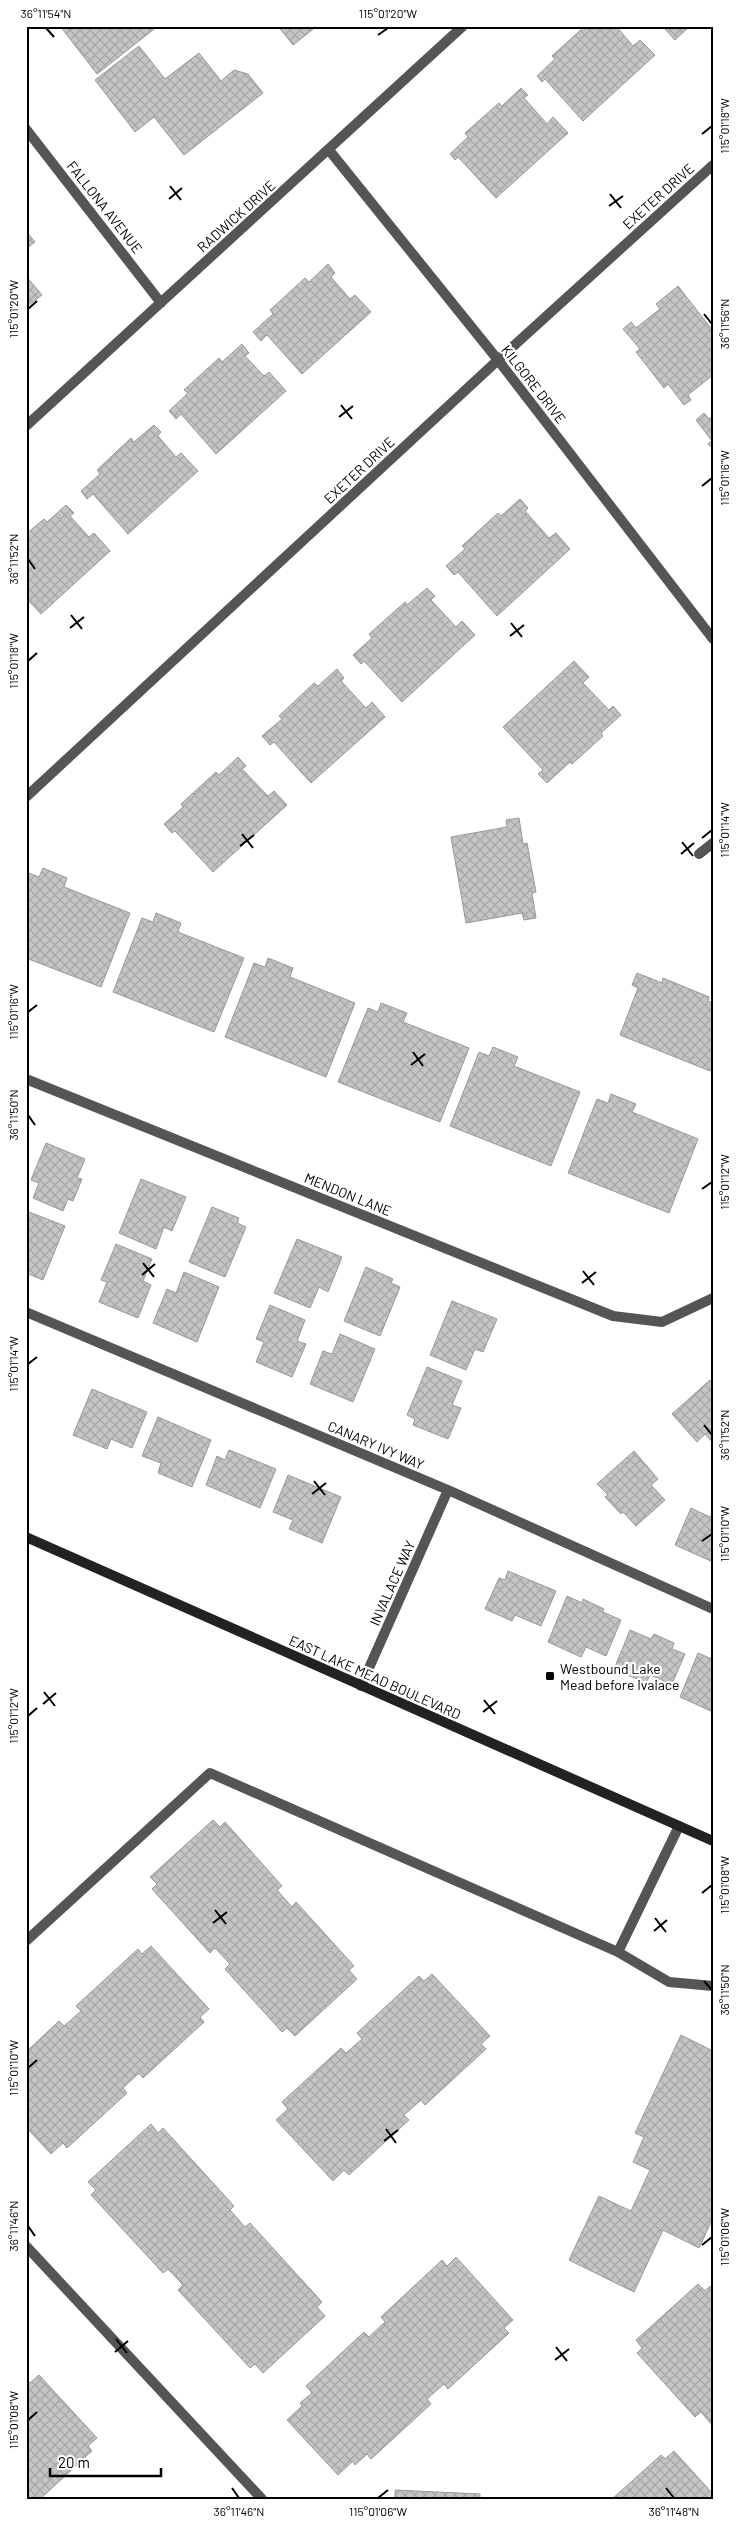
<svg xmlns="http://www.w3.org/2000/svg" width="739" height="2525" viewBox="0 0 739 2525" font-family="Barlow,sans-serif">
<defs>
<pattern id="building-cross-hatch" width="8" height="8" patternUnits="userSpaceOnUse" patternTransform="scale(1.25)"><rect width="8" height="8" fill="#c4c4c4"/><path d="M0 0l8 8M0 8l8-8" fill="none" stroke="#a7a7a7"/></pattern>
</defs>
<rect width="100%" height="100%" fill="#fff"/>
<path fill="url(#building-cross-hatch)" stroke="#999" d="M60,26H158L97,74Z
M278,26H317L293,45Z
M585,26L589,29L592,26H616L633,46L640,40L655,55L583,121L545,79L542,82L537,76L555,59L552,56Z
M662,26H690L675,40Z
M139,46L165,79L199,53L221,81L234,70L248,74L263,93L184,155L154,117L135,132L95,80Z
M521,88L528,95L524,98L547,124L553,117L568,133L496,198L458,157L455,160L450,154L468,137L465,133L499,103L502,106Z
M26,231L35,242L26,249Z
M328,264L335,273L331,277L350,299L355,295L371,312L302,374L267,335L261,341L253,332L273,314L270,310L305,278L309,282Z
M26,276L42,295L26,307Z
M678,286L713,331V375L688,395L691,400L684,405L668,384L664,388L636,352L640,349L623,329L631,322L636,328L660,309L656,304Z
M242,344L249,353L245,356L264,376L269,372L286,391L216,454L181,414L176,419L169,411L188,393L184,390L219,358L222,362Z
M704,413L709,419L713,416V449L708,444L712,441L696,420Z
M154,425L161,432L158,436L176,457L181,453L198,471L128,534L93,494L87,499L81,491L100,474L97,470L131,438L134,442Z
M520,499L528,508L525,511L549,538L556,533L570,549L497,616L458,572L454,575L446,566L465,549L462,546L498,513L501,516Z
M66,505L74,513L70,516L89,537L94,533L110,551L41,614L26,598V534L44,519L47,522Z
M427,588L435,596L431,600L456,627L462,621L475,635L402,702L364,661L361,664L353,655L372,638L369,634L405,602L407,605Z
M574,661L589,677L583,683L609,710L613,706L621,715L601,733L603,736L572,764L570,762L547,783L538,774L543,770L503,727Z
M337,669L344,678L341,681L366,708L372,702L385,717L311,783L274,742L270,745L262,736L282,719L279,716L314,683L318,686Z
M238,757L246,766L242,769L268,796L274,791L287,805L213,872L175,831L172,833L164,824L183,807L181,804L216,772L219,775Z
M519,818L523,844L527,843L536,892L532,893L536,918L524,920L522,913L466,923L451,837L507,827L506,820Z
M43,868L67,878L64,887L130,913L101,987L26,958V879L29,873L39,877Z
M156,913L181,923L178,932L244,958L214,1032L113,992L142,918L153,922Z
M268,958L293,968L290,977L355,1003L326,1077L225,1037L254,963L265,967Z
M637,973L662,983L663,978L709,997L708,1001L713,1003V1065L710,1071L620,1035L638,988L632,985Z
M381,1003L407,1013L403,1022L469,1048L440,1122L338,1082L368,1008L378,1012Z
M493,1047L518,1057L514,1066L580,1092L551,1166L450,1126L479,1052L489,1056Z
M611,1094L636,1104L632,1112L698,1139L669,1213L568,1173L597,1099L608,1103Z
M46,1143L85,1159L77,1178L82,1179L73,1201L68,1199L63,1211L33,1198L39,1183L31,1180Z
M141,1179L186,1197L172,1231L164,1227L156,1249L119,1233Z
M212,1207L239,1218L237,1223L246,1227L225,1277L189,1262Z
M29,1212L65,1226L43,1280L26,1273V1220Z
M297,1239L342,1257L328,1292L319,1287L310,1308L274,1293Z
M116,1244L152,1259L143,1281L151,1285L138,1318L99,1302L107,1282L101,1280Z
M366,1267L393,1279L391,1283L400,1287L380,1336L344,1321Z
M184,1272L219,1287L197,1342L153,1323L167,1289L176,1293Z
M452,1301L497,1319L483,1352L475,1349L466,1370L430,1355Z
M270,1305L305,1320L297,1341L306,1344L292,1377L256,1362L264,1342L256,1339Z
M340,1334L375,1349L353,1402L310,1384L323,1351L332,1354Z
M427,1367L462,1381L452,1405L461,1408L448,1439L413,1425L415,1419L407,1415Z
M710,1380L713,1384V1443L705,1434L697,1442L672,1414Z
M92,1389L147,1412L132,1448L111,1439L107,1449L73,1435Z
M158,1417L211,1440L192,1487L158,1473L161,1463L142,1456Z
M229,1450L276,1469L260,1508L206,1485L217,1456L225,1460Z
M634,1451L658,1479L651,1485L665,1500L636,1526L623,1512L621,1514L605,1497L608,1495L597,1484Z
M288,1475L341,1497L322,1543L289,1529L293,1520L273,1512Z
M691,1508L710,1517L713,1512V1562L675,1545Z
M508,1571L556,1591L541,1626L515,1615L512,1621L485,1609L499,1578L505,1580Z
M567,1596L582,1603L583,1599L604,1609L603,1612L621,1620L606,1656L586,1647L581,1657L548,1642Z
M630,1630L651,1639L654,1634L674,1643L672,1649L685,1654L672,1684L650,1675L646,1683L614,1669Z
M698,1653L712,1659L713,1657V1712L680,1697Z
M213,1820L220,1827L225,1822L282,1886L277,1890L292,1907L296,1902L354,1966L349,1970L357,1979L295,2036L287,2028L282,2032L225,1969L230,1964L215,1948L210,1953L152,1889L157,1884L150,1877Z
M151,1946L209,2009L200,2017L204,2022L143,2078L139,2073L123,2088L127,2093L67,2148L63,2143L51,2154L26,2127V2052L59,2021L64,2026L81,2011L76,2006L138,1949L142,1954Z
M432,1974L490,2036L481,2044L486,2049L425,2105L421,2100L404,2115L409,2120L349,2175L344,2170L333,2181L276,2120L288,2109L282,2102L341,2048L346,2053L362,2039L357,2033L419,1976L424,1981Z
M681,2035L713,2051V2218L699,2248L663,2230L634,2292L569,2260L599,2196L631,2211L650,2170L633,2162L644,2137L635,2133Z
M151,2124L158,2133L163,2128L234,2206L230,2210L245,2227L250,2223L322,2302L317,2307L325,2316L263,2373L255,2364L250,2368L178,2290L183,2285L168,2269L163,2273L91,2195L96,2190L88,2182Z
M456,2257L513,2320L504,2328L509,2333L448,2389L444,2384L427,2399L431,2404L371,2459L367,2454L355,2465L353,2461L338,2475L287,2420L302,2406L300,2403L312,2393L306,2386L364,2332L369,2337L385,2322L381,2317L442,2260L447,2266Z
M698,2284L705,2291L710,2286L713,2290V2426L701,2412L695,2417L637,2353L642,2348L636,2340Z
M39,2375L97,2438L88,2446L92,2451L40,2499H26V2379L30,2383Z
M674,2451L713,2494V2499H612L661,2455L665,2459Z
M395,2490L480,2494V2499H395Z"/>
<g fill="none" stroke-linecap="round" stroke-linejoin="round">
<path stroke="#555" stroke-width="10" d="M26,1941L210,1773L618,1952L669,1982L713,1986
M618,1952L679,1826
M26,2246L262,2499"/>
<path stroke="#555" stroke-width="10" d="M26,129L161,303
M329,150L498,360L713,639
M26,426L463,26
M26,797L498,360L713,165
M699,854L713,843
M26,1079L613,1316L662,1322L713,1298
M26,1312L448,1490L713,1609
M361,1686L448,1490"/>
<path stroke="#222" stroke-width="10" d="M26,1537L713,1841"/>
</g>
<path fill="none" stroke="#000" stroke-width="2" d="M46,28L54,37M378,35L388,28M702,134L712,126M170,186L181,200M610,194L621,208M169,199L182,188M609,206L623,196M28,309L37,301M704,314L712,324M341,405L352,419M339,417L353,406M702,486L712,478M28,559L35,569M71,615L82,629M511,623L522,637M70,628L84,617M510,636L524,625M28,661L37,653M242,834L253,848M702,838L712,830M682,842L693,856M240,846L254,835M681,854L694,843M28,1012L37,1005M413,1052L423,1066M411,1065L425,1054M28,1115L35,1125M702,1189L712,1182M143,1263L154,1277M583,1271L594,1285M142,1275L155,1264M582,1283L596,1272M28,1364L37,1357M704,1425L712,1435M314,1481L325,1495M312,1494L326,1483M702,1541L712,1534M44,1692L55,1706M484,1700L495,1714M43,1704L56,1693M483,1712L497,1701M28,1716L37,1708M702,1893L712,1885M215,1910L226,1924M655,1918L666,1932M213,1923L227,1912M654,1931L667,1920M704,1981L712,1990M28,2068L37,2060M386,2129L396,2143M384,2141L398,2130M28,2226L35,2236M702,2245L712,2237M116,2339L127,2353M556,2347L567,2361M115,2352L128,2341M555,2360L569,2349M28,2420L37,2412M232,2488L239,2498M666,2488L674,2498M378,2498L388,2490"/>
<rect fill="#000" stroke="#fff" stroke-width="2" x="545" y="1671" width="10" height="10" rx="2.5"/>
<g text-anchor="middle" dominant-baseline="central" stroke-width="4.5" stroke-linejoin="round" paint-order="stroke">
<g font-size="14" fill="#000" stroke="#fff">
<text transform="translate(658 196) rotate(-42)">EXETER DRIVE</text>
<text transform="translate(105 207) rotate(52)">FALLONA AVENUE</text>
<text transform="translate(236 216) rotate(-42)">RADWICK DRIVE</text>
<text transform="translate(534 384) rotate(52)">KILGORE DRIVE</text>
<text transform="translate(359 470) rotate(-43)">EXETER DRIVE</text>
<text transform="translate(348 1194) rotate(22)">MENDON LANE</text>
<text transform="translate(376 1445) rotate(23)">CANARY IVY WAY</text>
<text transform="translate(392 1583) rotate(-66)">INVALACE WAY</text>
<text transform="translate(375 1677) rotate(24)">EAST LAKE MEAD BOULEVARD</text>
</g>
<g font-size="14" fill="#000" stroke="#fff" text-anchor="start">
<text x="560" y="1668">Westbound Lake<tspan x="560" dy="16">Mead before Ivalace</tspan></text>
</g>
</g>
<rect width="739" height="2525" fill="none" stroke="#ffffff" stroke-width="55"/>
<path d="M50 2468v8h111v-8" fill="none" stroke="#000000" stroke-width="2.5"/>
<text x="58" y="2468" font-size="15" fill="#000000" stroke="#ffffff" stroke-width="4" paint-order="stroke">20 m</text>
<rect x="28" y="28" width="684" height="2470" fill="none" stroke="#000" stroke-width="2"/>
<g font-size="12" text-anchor="middle" fill="#000">
<text x="46" y="18">36°11'54"N</text>
<text x="388" y="18">115°01'20"W</text>
<text transform="translate(725 126) rotate(-90)" y="4">115°01'18"W</text>
<text transform="translate(14 309) rotate(-90)" y="4">115°01'20"W</text>
<text transform="translate(725 324) rotate(-90)" y="4">36°11'56"N</text>
<text transform="translate(725 478) rotate(-90)" y="4">115°01'16"W</text>
<text transform="translate(14 559) rotate(-90)" y="4">36°11'52"N</text>
<text transform="translate(14 661) rotate(-90)" y="4">115°01'18"W</text>
<text transform="translate(725 830) rotate(-90)" y="4">115°01'14"W</text>
<text transform="translate(14 1012) rotate(-90)" y="4">115°01'16"W</text>
<text transform="translate(14 1115) rotate(-90)" y="4">36°11'50"N</text>
<text transform="translate(725 1182) rotate(-90)" y="4">115°01'12"W</text>
<text transform="translate(14 1364) rotate(-90)" y="4">115°01'14"W</text>
<text transform="translate(725 1435) rotate(-90)" y="4">36°11'52"N</text>
<text transform="translate(725 1534) rotate(-90)" y="4">115°01'10"W</text>
<text transform="translate(14 1716) rotate(-90)" y="4">115°01'12"W</text>
<text transform="translate(725 1885) rotate(-90)" y="4">115°01'08"W</text>
<text transform="translate(725 1990) rotate(-90)" y="4">36°11'50"N</text>
<text transform="translate(14 2068) rotate(-90)" y="4">115°01'10"W</text>
<text transform="translate(14 2226) rotate(-90)" y="4">36°11'46"N</text>
<text transform="translate(725 2237) rotate(-90)" y="4">115°01'06"W</text>
<text transform="translate(14 2420) rotate(-90)" y="4">115°01'08"W</text>
<text x="239" y="2516">36°11'46"N</text>
<text x="378" y="2516">115°01'06"W</text>
<text x="674" y="2516">36°11'48"N</text>
</g>
</svg>
